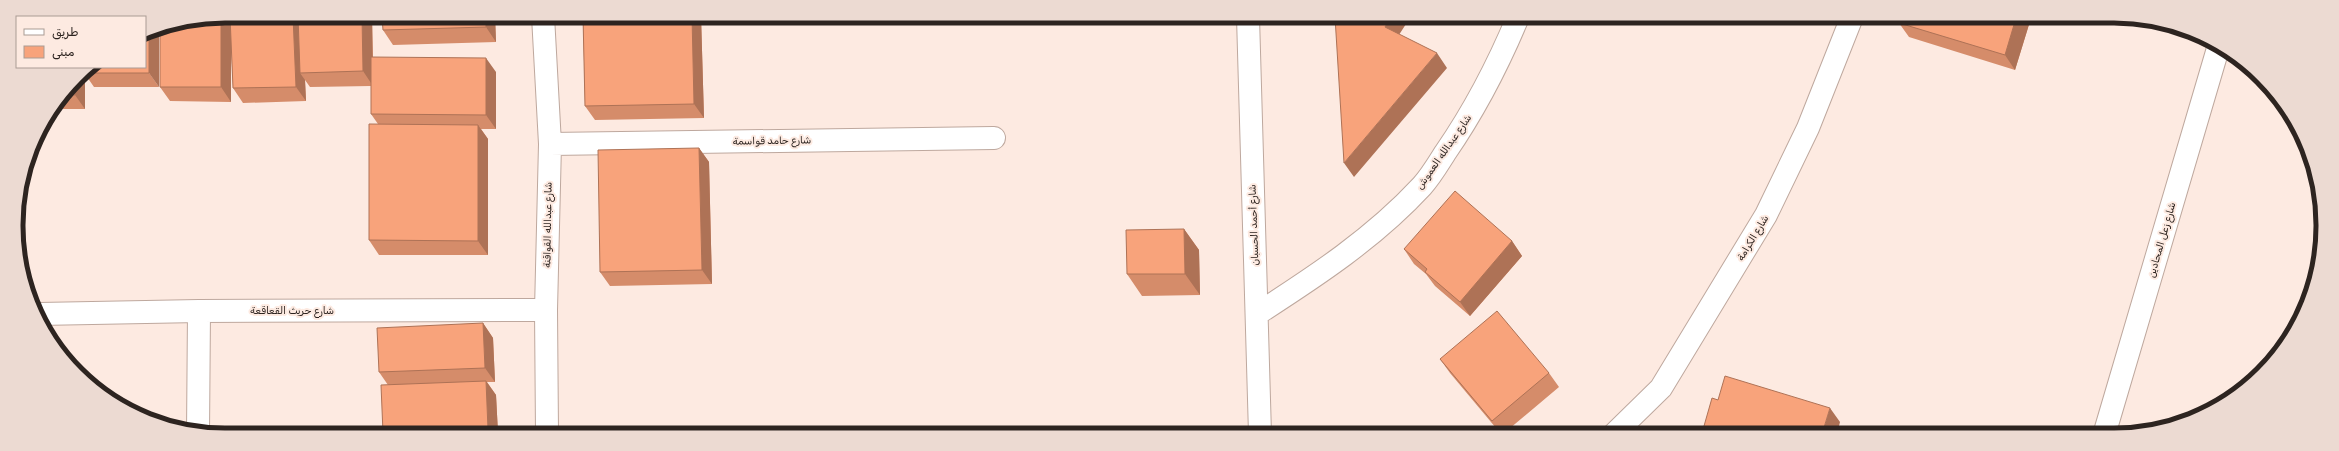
<svg xmlns="http://www.w3.org/2000/svg" width="2339" height="451" viewBox="0 0 2339 451" font-family="Rubik,'Noto Naskh Arabic',sans-serif">
<rect width="100%" height="100%" fill="#fdeae1"/>
<g fill="none" stroke-linecap="round" stroke-linejoin="round">
<defs>
<path id="street" d="M543,16L550,144L546,310L547,433
M1248,17L1260,434
M550,144L994,138
M39,314L199,311L546,310
M1257,314C1316,276 1374,238 1422,186C1431,176 1438,164 1445,153C1474,111 1498,65 1518,17
M198,433L199,311
M2104,435L2219,45"/>
<path id="secondary" d="M1614,434L1661,388L1766,215L1808,128L1852,17"/>
</defs>
<use href="#street" stroke="#bea89e" stroke-width="24"/>
<use href="#secondary" stroke="#bea89e" stroke-width="24"/>
<use href="#street" stroke="#fff" stroke-width="22"/>
<use href="#secondary" stroke="#fff" stroke-width="22"/>
</g>
<path fill="#d58c6a" d="M372,16L373,57L496,72V129H481L488,139V255H379L369,240L378,124L371,114V86L310,87L305,80L306,101L243,103L233,88L231,47V102L170,101L160,87V29Z
M382,16H495L496,42L393,45L383,30Z
M583,16H701L704,118L595,120L585,106Z
M1900,18H2031L2015,70L1909,37L1899,23Z
M93,67H145L159,87H94L85,74V109H56L78,77Z
M699,148L709,162L712,284L610,286L600,272Z
M1184,229L1199,250L1200,295L1142,296L1127,274Z
M1512,241L1522,256L1470,316L1435,286L1426,274L1414,264L1404,249Z
M483,323L493,338L495,382H487L496,395L498,433H383L388,385L379,372Z
M1440,359L1549,373L1559,387L1503,434H1501L1450,373Z"/>
<path fill="#ae7256" d="M226,16H231V102L221,87V17Z
M293,16H303L300,73L305,80L306,101L296,87Z
M362,16H372L373,86L363,71Z
M486,16H495L496,42L486,27Z
M692,16H701L704,118L694,104Z
M1391,17H1400L1406,24L1395,41L1385,27Z
M2016,18H2031L2015,70L2005,55Z
M159,29V87L149,73V31Z
M1437,53L1447,68L1354,177L1344,163Z
M486,58L496,72V129L486,115Z
M85,72L84,73L85,74V109L75,95V81L78,77Z
M478,125L488,139V255L478,241Z
M699,148L709,162L712,284L702,270Z
M1184,229L1199,250L1200,295L1185,274Z
M1512,241L1522,256L1470,316L1460,302Z
M483,323L493,338L495,382L485,368Z
M486,381L496,395L498,433H491L488,429Z
M1830,408L1840,422L1837,434H1822Z"/>
<path fill="#f8a37b" stroke="#ae7256" d="M230,16H293L296,87L233,88Z
M298,16H362L363,71L300,73Z
M382,16H486V27L383,30Z
M583,16H692L694,104L585,106Z
M221,17V87H160V29Z
M1335,17H1391L1385,27L1437,53L1344,163Z
M1900,18H2016L2005,55L1899,23Z
M149,31V73H84L93,67H145V32Z
M371,57L486,58V115L371,114Z
M75,81V95L66,94Z
M369,124L478,125V241L369,240Z
M699,148L702,270L600,272L598,150Z
M1455,191L1512,241L1460,302L1425,272L1427,269L1404,249Z
M1184,229L1185,274H1127L1126,230Z
M1497,311L1549,373L1492,421L1440,359Z
M483,323L485,368L379,372L377,328Z
M1725,376L1830,408L1822,434H1707L1702,433L1712,398L1718,400Z
M486,381L488,429L397,433H383L381,385Z"/>
<g text-anchor="middle" dominant-baseline="central" stroke-width="4" stroke-linejoin="round" paint-order="stroke">
<g font-size="10" fill="#2d2420" stroke="#fdeae1">
<text transform="translate(772 141) rotate(-1)">شارع حامد قواسمة</text>
<text transform="translate(1444 152) rotate(-55)">شارع عبدالله العموش</text>
<text transform="translate(548 225) rotate(-89)">شارع عبدالله القواقنة</text>
<text transform="translate(1254 225) rotate(-92)">شارع أحمد الحسبان</text>
<text transform="translate(1753 238) rotate(-59)">شارع الكرامة</text>
<text transform="translate(2162 240) rotate(-74)">شارع زعل المحادين</text>
<text x="292" y="311">شارع حريث القعاقعة</text>
</g>
</g>
<path d="M0 0H2339V451H0ZM225 23H2114A202 202 0 0 1 2316 225V226A202 202 0 0 1 2114 428H225A202 202 0 0 1 23 226V225A202 202 0 0 1 225 23Z" fill="#ecdad2" fill-rule="evenodd"/>
<path fill="none" stroke="#2d2420" stroke-width="5" d="M225 23H2114A202 202 0 0 1 2316 225V226A202 202 0 0 1 2114 428H225A202 202 0 0 1 23 226V225A202 202 0 0 1 225 23Z"/>
<rect x="16" y="16" width="130" height="52" fill="#fdeae1" stroke="#aa9b94"/>
<rect x="24" y="29" width="20" height="6" fill="#ffffff" stroke="#aa9b94"/>
<text x="52" y="36" font-size="12" fill="#2d2420">طريق</text>
<rect x="24" y="46" width="20" height="12" fill="#f8a37b" stroke="#aa9b94"/>
<text x="52" y="56" font-size="12" fill="#2d2420">مبنى</text>
</svg>
